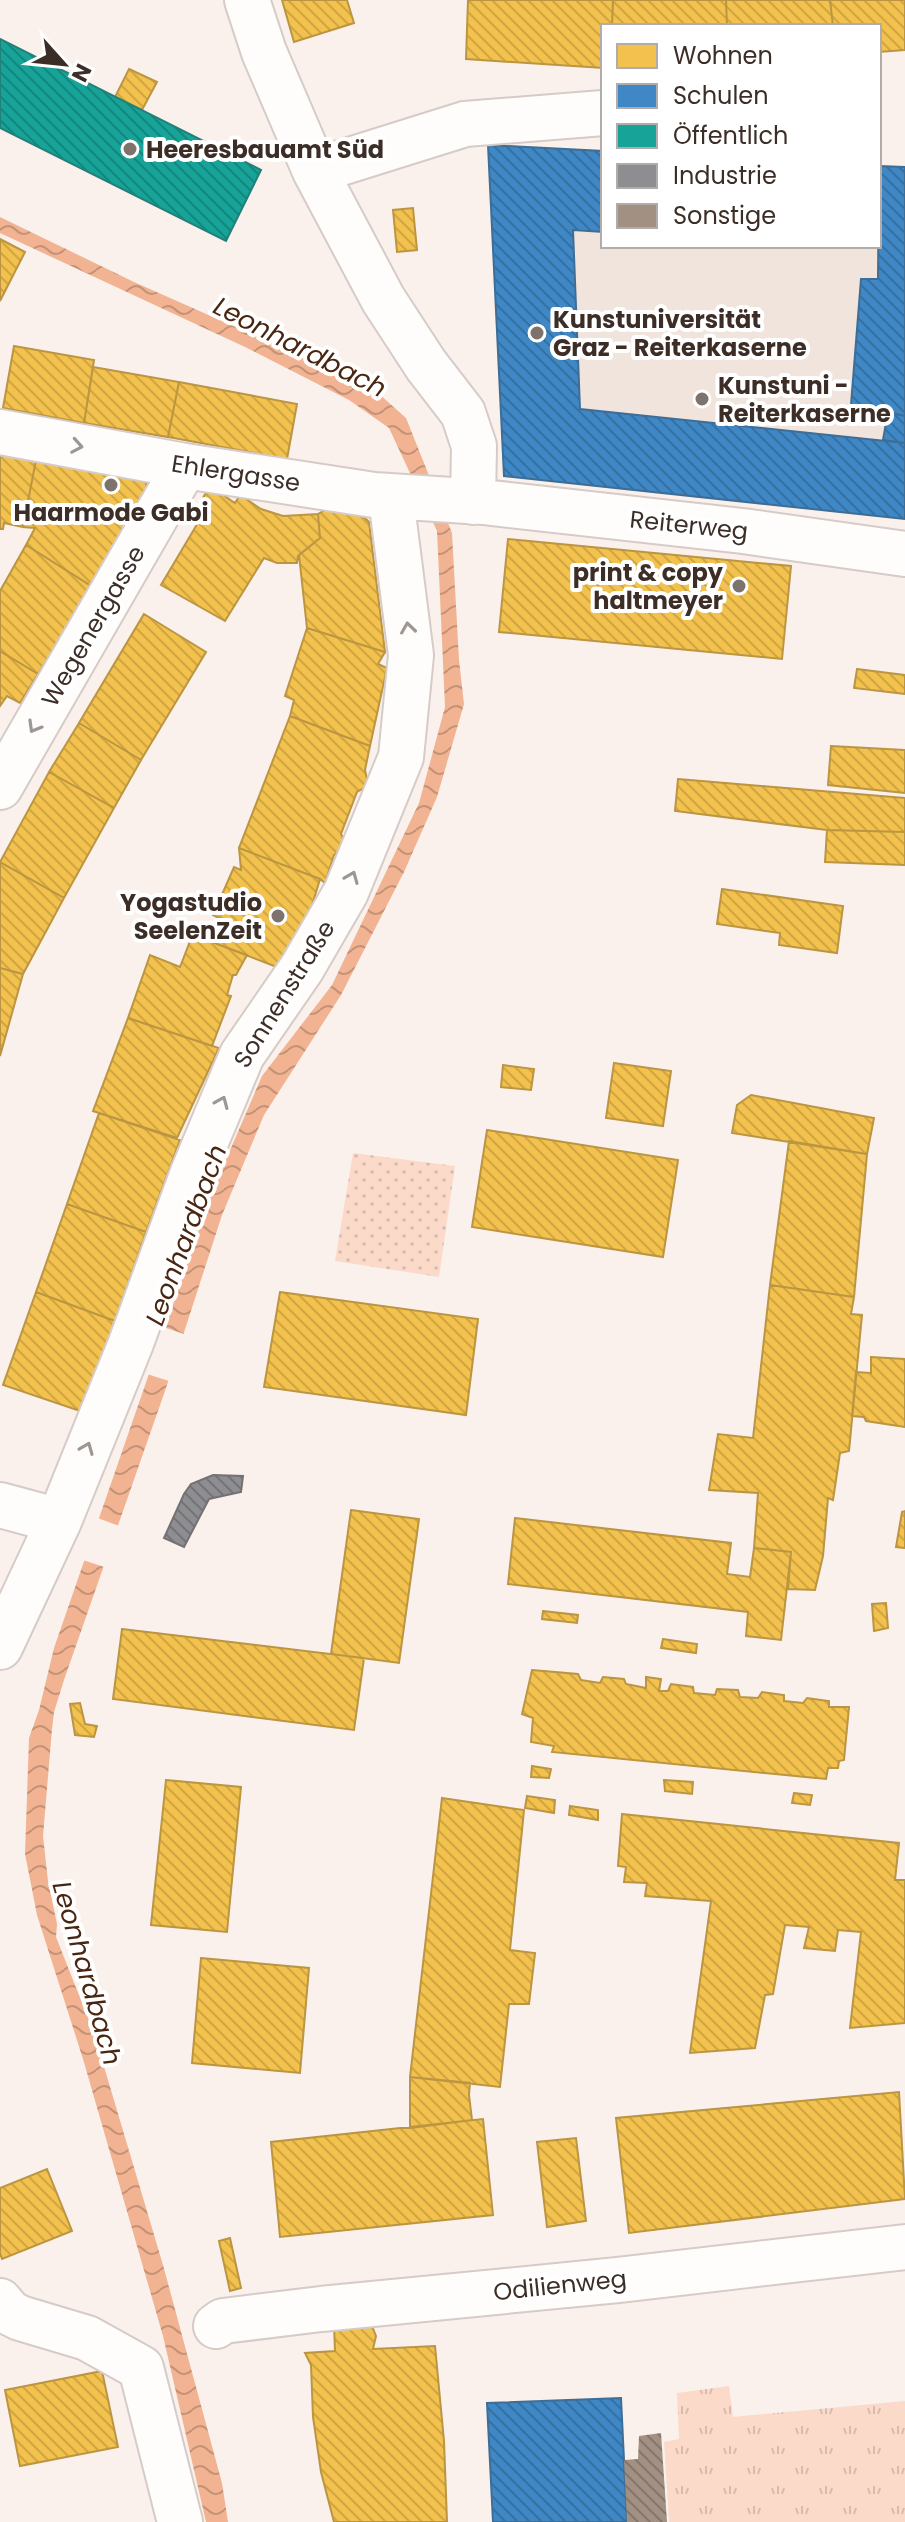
<svg xmlns="http://www.w3.org/2000/svg" width="905" height="2522" viewBox="0 0 905 2522" font-family="Poppins,sans-serif">
<defs>
<pattern id="grass-tufts" width="24" height="20" patternUnits="userSpaceOnUse" patternTransform="scale(2)"><rect width="24" height="20" fill="#fbdac9"/><path d="M3 7l-1-3M5 7V3M7 7l1-3M15 17l-1-3M17 17v-4M19 17l1-3" fill="none" stroke="#d8bbad"/></pattern>
<pattern id="park-dots" width="8" height="8" patternUnits="userSpaceOnUse" patternTransform="scale(2)"><rect width="8" height="8" fill="#fbdac9"/><path d="M2 2h.1M6 6h.1" fill="none" stroke="#d8bbad" stroke-width="1.8" stroke-linecap="round"/></pattern>
<pattern id="water-waves" width="16" height="10" patternUnits="userSpaceOnUse" patternTransform="scale(2)"><rect width="16" height="10" fill="#f1b391"/><path d="M0 5q4-4 8 0t8 0" fill="none" stroke="#c49276"/></pattern>
<pattern id="homes-back-hatch" width="6" height="6" patternUnits="userSpaceOnUse" patternTransform="scale(2)"><rect width="6" height="6" fill="#f2c14e"/><path d="M-1 5l2 2M0 0l6 6M5-1l2 2" fill="none" stroke="#d0a644"/></pattern>
<pattern id="schools-back-hatch" width="6" height="6" patternUnits="userSpaceOnUse" patternTransform="scale(2)"><rect width="6" height="6" fill="#3f88c5"/><path d="M-1 5l2 2M0 0l6 6M5-1l2 2" fill="none" stroke="#3670a0"/></pattern>
<pattern id="public-back-hatch" width="6" height="6" patternUnits="userSpaceOnUse" patternTransform="scale(2)"><rect width="6" height="6" fill="#17a398"/><path d="M-1 5l2 2M0 0l6 6M5-1l2 2" fill="none" stroke="#16857c"/></pattern>
<pattern id="industry-back-hatch" width="6" height="6" patternUnits="userSpaceOnUse" patternTransform="scale(2)"><rect width="6" height="6" fill="#8d8d92"/><path d="M-1 5l2 2M0 0l6 6M5-1l2 2" fill="none" stroke="#747477"/></pattern>
<pattern id="building-back-hatch" width="6" height="6" patternUnits="userSpaceOnUse" patternTransform="scale(2)"><rect width="6" height="6" fill="#a29083"/><path d="M-1 5l2 2M0 0l6 6M5-1l2 2" fill="none" stroke="#85766b"/></pattern>
</defs>
<rect width="100%" height="100%" fill="#faf1ed"/>
<path fill="#f1e4dc" d="M488,145L603,151V246H879L905,167V519L504,476Z"/>
<path fill="url(#grass-tufts)" d="M729,2386L733,2417L905,2401V2522H669L664,2442L679,2439L677,2393Z"/>
<path fill="url(#park-dots)" d="M353,1153L455,1166L439,1277L335,1261Z"/>
<path fill="url(#water-waves)" d="M0,217L134,282L360,382L378,393L406,418L452,533L459,660L464,704L437,797L404,872L341,995L264,1115L222,1215L166,1388L64,1680L54,1712L52,1729L43,1836L48,1881L57,1924L56,1937L94,2033L163,2265L222,2483L228,2522H206L163,2336L83,2059L37,1915L25,1854L29,1738L39,1710L54,1648L212,1192L262,1076L332,985L419,803L445,707L437,531L389,428L349,400L245,347L0,233Z"/>
<path fill="#faf1ed" d="M160,1326L187,1335L172,1382L144,1373Z
M95,1517L122,1527L107,1568L80,1559Z"/>
<path fill="url(#homes-back-hatch)" stroke="#bb9542" stroke-width="2" d="M282,0H347L354,23L294,42Z
M468,0H613L612,26H603V68L466,59Z
M613,0H726L727,26H612Z
M726,0H830L833,26H727Z
M830,0H905V50L879,52V26H833Z
M129,69L157,82L142,110L115,97Z
M413,208L417,250L397,252L393,210Z
M0,239L25,252L0,301Z
M14,346L94,360L84,423L3,408Z
M93,367L179,382L168,437L84,423Z
M179,382L297,404L287,459L168,437Z
M0,453L36,460L23,527L4,523L3,529H0Z
M36,460L139,477L146,483L148,494L93,587L26,545L35,528L23,527Z
M217,491L235,503L240,495L261,509L283,516L318,514L320,538L298,556L297,563H277L264,558L225,621L161,585L199,521L196,512L205,494Z
M327,509L363,516L369,522L385,652L307,628L299,555L320,538L318,514Z
M508,539L791,566L782,659L499,632Z
M26,545L93,587L38,674L0,651V591Z
M144,614L206,652L141,760L79,723Z
M307,628L385,652L378,664L387,668L370,746L290,716L294,700L285,696Z
M0,651L38,674L20,703L7,696L0,706Z
M857,669L905,675V694L854,688Z
M290,716L370,746L365,770L367,779L364,788L357,792L341,834L345,842L342,851L334,855L325,883L320,879L239,848Z
M79,723L141,760L114,808L49,772Z
M831,746L905,750V793L828,785Z
M49,772L114,808L64,898L0,862Z
M678,779L905,798V832L827,830L675,811Z
M827,830L905,832V865L825,862Z
M239,848L320,879L296,958L282,969L209,941L219,918L213,915L234,867L241,870Z
M0,862L64,898L23,974L0,968Z
M722,889L843,906L837,953L779,945L780,933L717,924Z
M194,931L209,941L247,955L236,975H233L227,995L231,996L212,1046L128,1018L150,955L180,967Z
M0,968L23,974L0,1056Z
M128,1018L219,1048L177,1138L93,1111Z
M614,1063L671,1071L663,1126L606,1118Z
M503,1065L534,1069L531,1090L501,1087Z
M751,1095L874,1118L867,1154L732,1133L737,1105Z
M99,1113L180,1140L146,1232L67,1204Z
M487,1130L678,1160L663,1257L472,1227Z
M789,1141L867,1154L854,1297L770,1285Z
M67,1204L146,1232L115,1321L36,1292Z
M770,1285L854,1297L851,1314L862,1315L849,1451L840,1453L833,1500L828,1498L823,1556L815,1590L788,1589L791,1552L754,1548L758,1493L709,1490L718,1434L753,1438Z
M36,1292L115,1321L83,1412L3,1385Z
M280,1292L478,1319L466,1415L264,1387Z
M871,1357L905,1359V1427L866,1421L864,1417L852,1416L856,1372L871,1373Z
M351,1510L419,1519L399,1663L331,1654Z
M905,1511V1548L896,1547L902,1512Z
M515,1518L731,1543L727,1574L750,1577L754,1548L791,1552L781,1640L746,1636L748,1612L508,1584Z
M886,1603L888,1628L874,1631L872,1604Z
M543,1611L578,1615L577,1623L542,1619Z
M122,1629L364,1658L354,1730L113,1699Z
M663,1639L697,1644L696,1653L661,1648Z
M532,1670L578,1674L581,1680L600,1683L603,1677L624,1679L626,1684L646,1688V1677L661,1679L659,1691H668L671,1684L693,1687L694,1693L715,1695L717,1689L738,1690L740,1697L758,1698L762,1692L784,1695V1701L803,1703L807,1698L829,1701V1707H849L844,1760L839,1761L838,1768H828L826,1779L552,1752L554,1746L531,1742L533,1718L522,1714Z
M80,1703L85,1724L97,1726L94,1737L75,1735L70,1704Z
M532,1766L551,1769L549,1778L531,1777Z
M166,1780L241,1787L227,1932L151,1925Z
M664,1780L693,1782L692,1794L665,1791Z
M794,1793L812,1795L810,1805L792,1803Z
M527,1796L555,1800L554,1813L525,1808Z
M442,1798L524,1810L510,1950L535,1953L529,2004H509L500,2087L410,2077Z
M570,1806L598,1810V1820L569,1815Z
M622,1814L899,1843L895,1880H905V2023L850,2028L861,1932L838,1930L835,1951L804,1948L809,1927L785,1925L773,1994L765,1995L755,2048L690,2053L711,1901L645,1896L647,1883L624,1882L626,1867L618,1866Z
M201,1958L309,1968L300,2073L192,2063Z
M410,2077L470,2083L469,2095L472,2120L410,2128Z
M899,2092L905,2199L629,2233L616,2118Z
M483,2119L493,2215L280,2237L271,2142Z
M576,2138L586,2221L547,2227L537,2142Z
M47,2169L72,2231L2,2259L0,2253V2188Z
M230,2238L241,2288L230,2291L219,2241Z
M370,2321L376,2336L373,2349L435,2346L444,2441L447,2522H334L321,2472L313,2417L311,2365L305,2353L335,2351L334,2325Z
M102,2371L118,2447L20,2466L5,2390Z"/>
<path fill="url(#schools-back-hatch)" stroke="#3e6d96" stroke-width="2" d="M488,145L603,151V232L573,230L580,409L905,443V519L504,476Z
M879,166L905,167V416L851,405L861,279H878Z
M888,412L905,416V443L883,440Z
M621,2398L627,2522H493L487,2403Z"/>
<path fill="url(#public-back-hatch)" stroke="#228076" stroke-width="2" d="M0,39L261,170L226,241L0,128Z"/>
<path fill="url(#industry-back-hatch)" stroke="#757072" stroke-width="2" d="M213,1475L243,1476L241,1492L209,1499L184,1547L164,1538L184,1494L191,1484Z"/>
<path fill="url(#building-back-hatch)" d="M661,2433L667,2522H627L624,2460L638,2459L639,2436Z"/>
<g fill="none" stroke-linecap="round" stroke-linejoin="round">
<defs>
<path id="minor" d="M247,0L264,52L315,171L383,299L426,365L463,413L474,446L473,502
M315,171L465,124L603,113
M0,432L185,466L374,495L483,502L743,531L905,554
M0,787L185,466
M0,1505L59,1521
M0,1647L59,1521L131,1343L192,1175L242,1055L302,968L346,892L401,757L411,655L391,498
M0,2301L10,2313L20,2318L87,2338L141,2368L180,2522
M216,2326L223,2321L321,2309L618,2280L905,2247"/>
</defs>
<use href="#minor" stroke="#d6cbc6" stroke-width="48"/>
<use href="#minor" stroke="#fefdfc" stroke-width="44"/>
</g>
<defs><path id="oneway-chevron" d="M-2-3.5L2.5 0L-2 3.5" fill="none" stroke-width="1.6" stroke-linecap="round" stroke-linejoin="round" transform="scale(2)"/></defs>
<g stroke="#9d9692">
<use href="#oneway-chevron" transform="translate(77 446) rotate(10)"/>
<use href="#oneway-chevron" transform="translate(408 628) rotate(-98)"/>
<use href="#oneway-chevron" transform="translate(34 727) rotate(120)"/>
<use href="#oneway-chevron" transform="translate(352 877) rotate(-68)"/>
<use href="#oneway-chevron" transform="translate(222 1102) rotate(-67)"/>
<use href="#oneway-chevron" transform="translate(87 1448) rotate(-68)"/>
</g>
<g fill="#7e726c" stroke="#fff" stroke-width="3">
<circle cx="130" cy="149" r="8"/>
<circle cx="537" cy="333" r="8"/>
<circle cx="702" cy="399" r="8"/>
<circle cx="111" cy="485" r="8"/>
<circle cx="739" cy="586" r="8"/>
<circle cx="278" cy="916" r="8"/>
</g>
<g text-anchor="middle" dominant-baseline="central" stroke-width="8" stroke-linejoin="round" paint-order="stroke">
<g font-size="24" font-weight="bold" fill="#3c2e27" stroke="#fff" text-anchor="start">
<text x="146" y="149">Heeresbauamt Süd</text>
<text x="553" y="319">Kunstuniversität<tspan x="553" dy="28">Graz - Reiterkaserne</tspan></text>
<text x="718" y="385">Kunstuni -<tspan x="718" dy="28">Reiterkaserne</tspan></text>
<text x="111" y="512" text-anchor="middle">Haarmode Gabi</text>
<text x="723" y="572" text-anchor="end">print &amp; copy<tspan x="723" dy="28">haltmeyer</tspan></text>
<text x="262" y="902" text-anchor="end">Yogastudio<tspan x="262" dy="28">SeelenZeit</tspan></text>
</g>
<g font-size="24" fill="#3c2e27" stroke="#fff">
<text transform="translate(236 473) rotate(9)">Ehlergasse</text>
<text transform="translate(689 525) rotate(6)">Reiterweg</text>
<text transform="translate(93 626) rotate(-60)">Wegenergasse</text>
<text transform="translate(284 994) rotate(-58)">Sonnenstraße</text>
<text transform="translate(560 2285) rotate(-6)">Odilienweg</text>
</g>
<g font-size="26" font-style="italic" fill="#482612" stroke="#fff">
<text transform="translate(300 347) rotate(27)">Leonhardbach</text>
<text transform="translate(186 1235) rotate(-70)">Leonhardbach</text>
<text transform="translate(87 1973) rotate(74)">Leonhardbach</text>
</g>
</g>
<rect x="601" y="24" width="280" height="224" fill="#ffffff" stroke="#b1aba9" stroke-width="2"/>
<rect x="617" y="44" width="40" height="24" fill="#f2c14e" stroke="#b1aba9" stroke-width="2"/>
<text x="673" y="64" font-size="24" fill="#3c2e27">Wohnen</text>
<rect x="617" y="84" width="40" height="24" fill="#3f88c5" stroke="#b1aba9" stroke-width="2"/>
<text x="673" y="104" font-size="24" fill="#3c2e27">Schulen</text>
<rect x="617" y="124" width="40" height="24" fill="#17a398" stroke="#b1aba9" stroke-width="2"/>
<text x="673" y="144" font-size="24" fill="#3c2e27">Öffentlich</text>
<rect x="617" y="164" width="40" height="24" fill="#8d8d92" stroke="#b1aba9" stroke-width="2"/>
<text x="673" y="184" font-size="24" fill="#3c2e27">Industrie</text>
<rect x="617" y="204" width="40" height="24" fill="#a29083" stroke="#b1aba9" stroke-width="2"/>
<text x="673" y="224" font-size="24" fill="#3c2e27">Sonstige</text>
<g transform="translate(64 64) rotate(117)" stroke="#ffffff" stroke-width="6" paint-order="stroke">
<path d="M0-6L14 30L0 20L-14 30Z" fill="#3c2e27"/>
<text y="-12" font-size="22" font-weight="bold" text-anchor="middle" fill="#3c2e27">N</text>
</g>
</svg>
